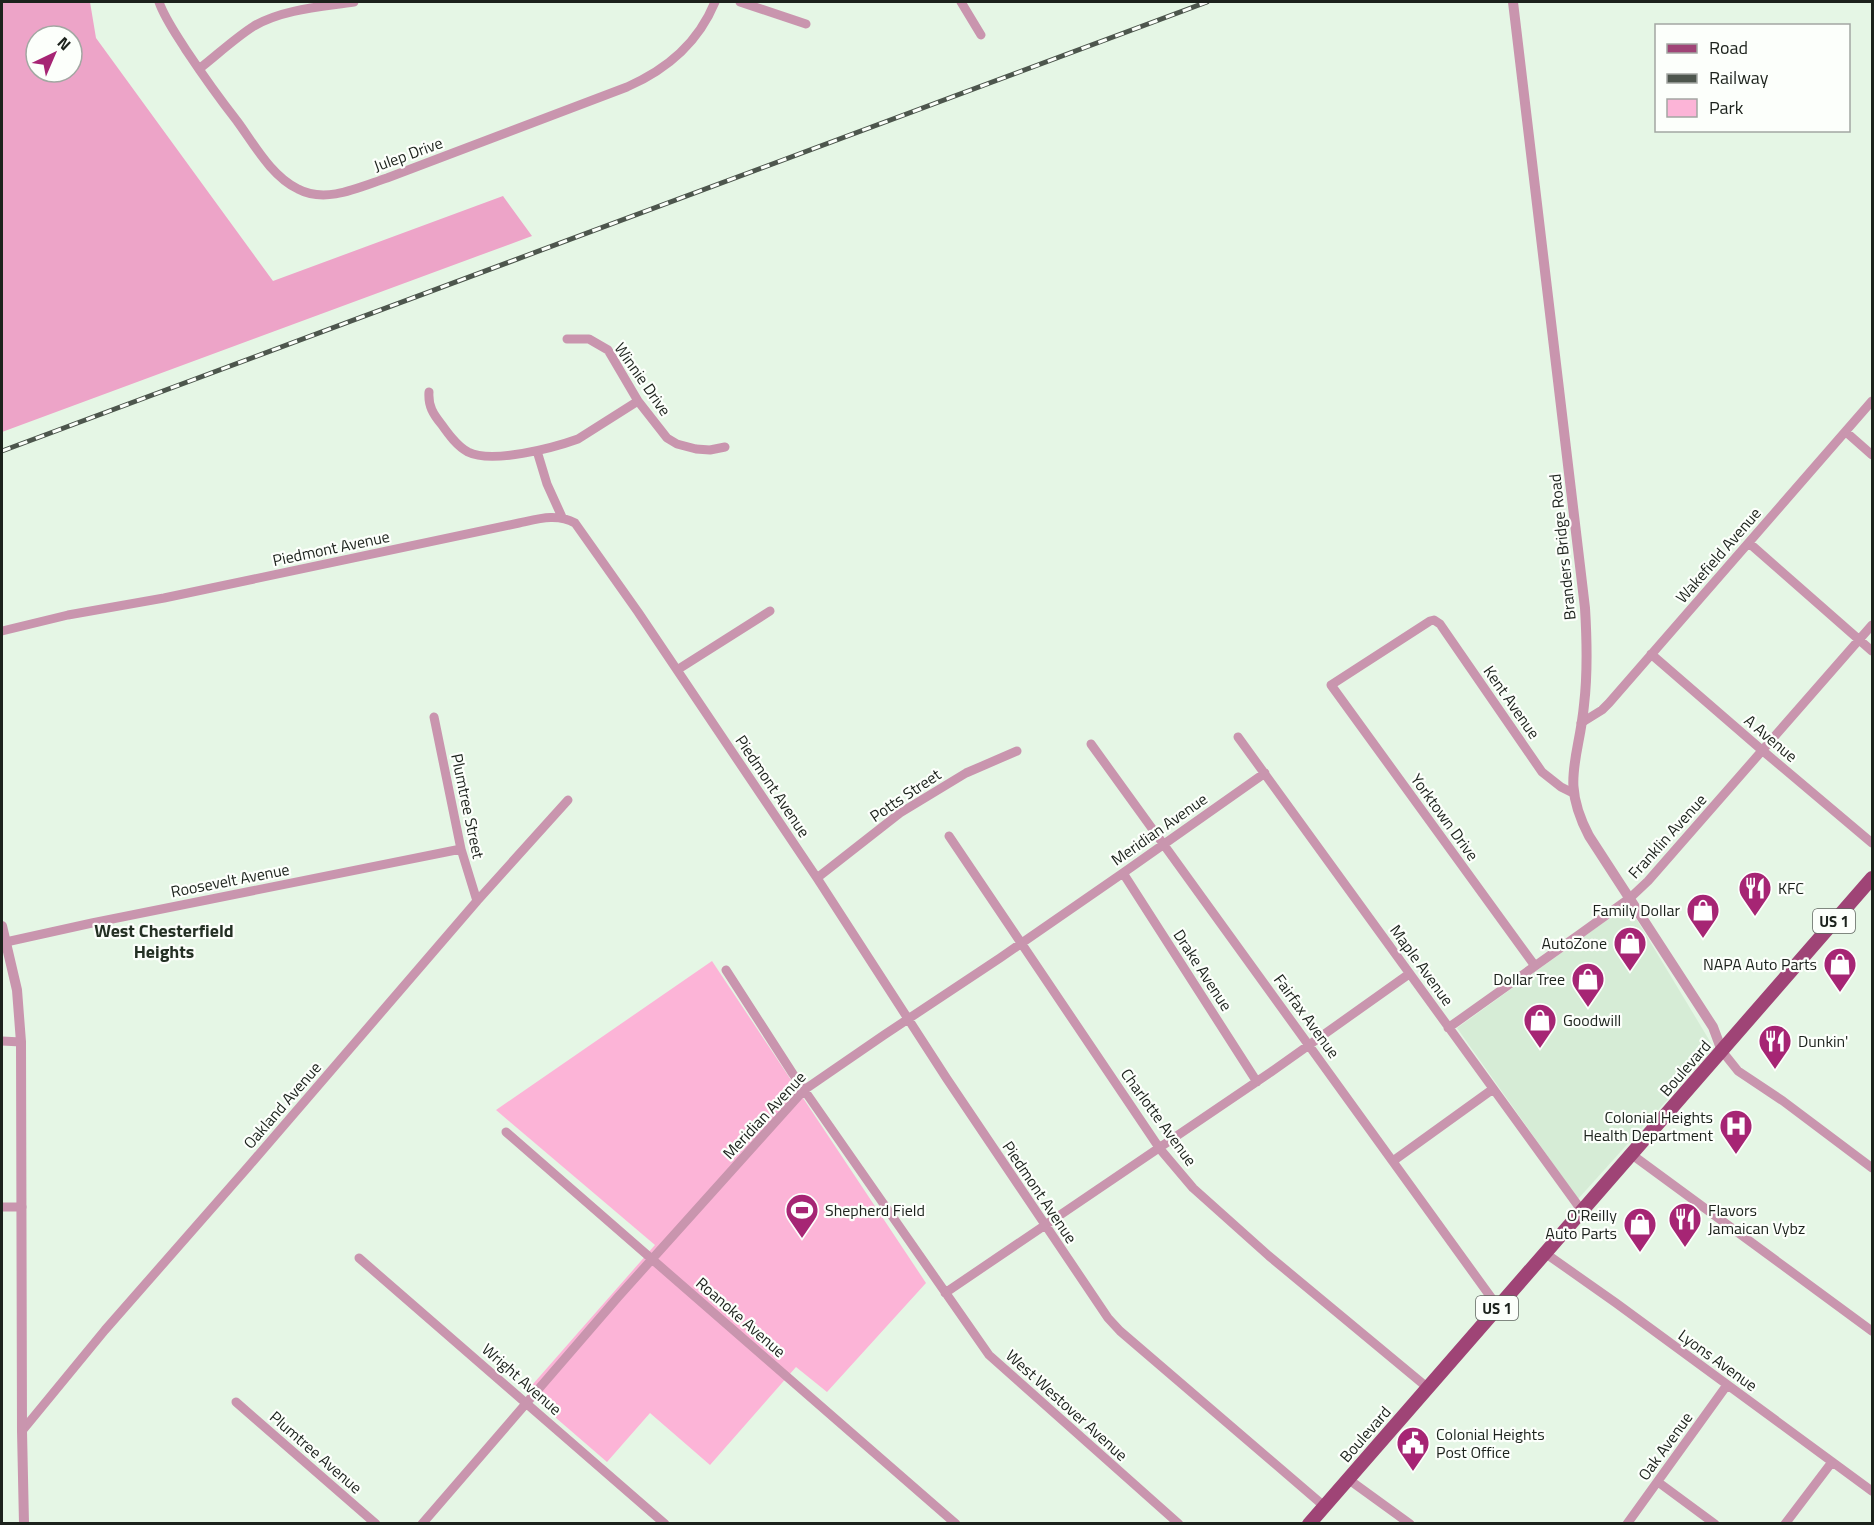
<svg xmlns="http://www.w3.org/2000/svg" width="1874" height="1525" viewBox="0 0 1874 1525" font-family="'Titillium Web',sans-serif">
<rect width="100%" height="100%" fill="#e5f6e5"/>
<path fill="#d6ecd6" d="M1628,905L1714,1048L1578,1199L1457,1028Z"/>
<path fill="#fcb4d7" d="M712,961L926,1283L827,1392L796,1367L710,1465L650,1413L607,1462L526,1392L655,1245L496,1110Z"/>
<path fill="#eda4c8" fill-rule="evenodd" d="M2,2H90L96,38L273,281L503,196L532,236L2,432ZM36,36H72V72H36Z"/>
<g fill="none" stroke-linecap="round" stroke-linejoin="round">
<path stroke="#c995ae" stroke-width="9" d="M159,2C165,19 176,34 186,50C202,74 219,98 237,121C254,144 271,176 298,189C326,204 360,187 387,178L627,87C668,69 698,43 715,2
M740,2L806,24
M961,2L981,35
M199,69C217,55 235,38 254,26C284,9 321,7 354,2
M567,339H589L608,350L638,401L667,438L677,444L696,449L710,450L725,447
M429,392C428,406 433,414 442,425C449,435 457,446 468,452C492,464 553,448 578,439L638,401
M1846,432L1872,455
M537,451L547,484L562,517
M1749,543L1872,651
M2,631L68,615L164,598L519,523C538,519 557,513 575,523L638,612L817,878L947,1079L1108,1318L1120,1331L1324,1506
M1651,654L1763,751L1872,843
M677,670L770,611
M434,717L461,849L477,901
M1581,723L1602,710L1609,703L1872,401
M1238,737L1582,1211
M1091,744L1498,1307
M949,836L1160,1149L1193,1188L1269,1256L1428,1388
M1123,873L1257,1082
M817,878L900,813L966,773L1017,751
M6,942L92,923L461,849
M1535,966L1331,685L1430,621L1434,620L1440,624L1542,772L1561,787L1573,793
M726,970L793,1074L989,1355L1179,1524
M1448,1028L1580,934L1630,898L1648,881L1872,625
M2,1041L21,1042
M1722,1051L1738,1071L1783,1101L1872,1168
M506,1132L956,1524
M1631,1154L1872,1331
M1393,1161L1493,1089
M2,1207H22
M1545,1253L1616,1303L1872,1491
M359,1258L665,1524
M945,1293L1271,1072L1409,974
M236,1402L376,1524
M22,1431L105,1330L248,1167L477,901L568,800
M1348,1479L1410,1524
M1658,1482L1715,1524
M422,1524L618,1297L804,1090L884,1035L1000,958L1123,873L1265,773
M1627,1524L1727,1385
M1785,1524L1832,1462"/>
<path stroke="#c995ae" stroke-width="10" d="M1513,2L1585,608C1587,641 1588,672 1584,705C1579,760 1560,781 1589,836L1713,1027L1722,1051
M2,926L17,990L21,1042L22,1431L24,1524"/>
<path stroke="#9f4476" stroke-width="14" d="M1309,1524L1872,878"/>
<defs>
<path id="rail" d="M2,451L1207,2"/>
</defs>
<use href="#rail" stroke="#4d564d" stroke-width="5"/>
<use href="#rail" stroke="#fcfffb" stroke-width="3" stroke-dasharray="9" stroke-linecap="butt"/>
</g>
<defs>
<symbol id="restaurant-pin" viewBox="-11 -11 22 30"><path d="M0 17L-7.5 6A9.5 9.5 0 1 1 7.5 6Z" fill="#a62574" stroke="#fcfffb"/><path d="M-5-6h1v4h1v-4h1v4h1v-4h1v5L-1.5 .5V6h-2V.5L-5-1ZM5-6V6H3V1.5H1.5Q1.5-4 5-6Z" fill="#fff"/></symbol>
<symbol id="shop-pin" viewBox="-11 -11 22 30"><path d="M0 17L-7.5 6A9.5 9.5 0 1 1 7.5 6Z" fill="#a62574" stroke="#fcfffb"/><path d="M-5-2.5h2.3a2.7 3.5 0 0 1 5.4 0H5L5.5 6h-11ZM-1.5-2.5h3a1.5 2.3 0 0 0-3 0Z" fill="#fff"/></symbol>
<symbol id="hospital-pin" viewBox="-11 -11 22 30"><path d="M0 17L-7.5 6A9.5 9.5 0 1 1 7.5 6Z" fill="#a62574" stroke="#fcfffb"/><path d="M-5-5h3v3.5h4V-5h3V5h-3V1.5h-4V5h-3Z" fill="#fff"/></symbol>
<symbol id="stadium-pin" viewBox="-11 -11 22 30"><path d="M0 17L-7.5 6A9.5 9.5 0 1 1 7.5 6Z" fill="#a62574" stroke="#fcfffb"/><path d="M0-5a6.5 5 0 1 0 0 10a6.5 5 0 1 0 0-10ZM-3.5-1.8h7v3.6h-7Z" fill="#fff"/></symbol>
<symbol id="civic-pin" viewBox="-11 -11 22 30"><path d="M0 17L-7.5 6A9.5 9.5 0 1 1 7.5 6Z" fill="#a62574" stroke="#fcfffb"/><path d="M-.6-6.5H3V-4.5H.6V-3L4-1V1h2V6H-6V1h2V-1L-.6-3ZM-1.2 2.5V6h2.4V2.5Z" fill="#fff"/></symbol>
</defs>
<g fill-rule="evenodd">
<use href="#restaurant-pin" x="1736" y="869" width="38" height="52"/>
<use href="#shop-pin" x="1684" y="891" width="38" height="52"/>
<use href="#shop-pin" x="1611" y="924" width="38" height="52"/>
<use href="#shop-pin" x="1821" y="945" width="38" height="52"/>
<use href="#shop-pin" x="1569" y="960" width="38" height="52"/>
<use href="#shop-pin" x="1521" y="1001" width="38" height="52"/>
<use href="#restaurant-pin" x="1756" y="1022" width="38" height="52"/>
<use href="#hospital-pin" x="1717" y="1107" width="38" height="52"/>
<use href="#stadium-pin" x="783" y="1191" width="38" height="52"/>
<use href="#restaurant-pin" x="1666" y="1200" width="38" height="52"/>
<use href="#shop-pin" x="1621" y="1205" width="38" height="52"/>
<use href="#civic-pin" x="1394" y="1424" width="38" height="52"/>
</g>
<g text-anchor="middle" dominant-baseline="central" stroke-width="4.5" stroke-linejoin="round" paint-order="stroke">
<g fill="#fcfffb" stroke="#5f645f" stroke-width="1.5">
<rect x="1813" y="909" width="42" height="24" rx="4.5"/>
<rect x="1476" y="1296" width="42" height="24" rx="4.5"/>
</g>
<g font-size="15" font-weight="bold" fill="#1c221c">
<text x="1834" y="921">US 1</text>
<text x="1497" y="1308">US 1</text>
</g>
<g font-size="16" fill="#1c221c" stroke="#fcfffb">
<text transform="translate(408 154) rotate(-20)">Julep Drive</text>
<text transform="translate(643 379) rotate(55)">Winnie Drive</text>
<text transform="translate(1562 547) rotate(-96)">Branders Bridge Road</text>
<text transform="translate(331 548) rotate(-12)">Piedmont Avenue</text>
<text transform="translate(1718 555) rotate(-49)">Wakefield Avenue</text>
<text transform="translate(1512 702) rotate(55)">Kent Avenue</text>
<text transform="translate(1771 738) rotate(40)">A Avenue</text>
<text transform="translate(773 786) rotate(56)">Piedmont Avenue</text>
<text transform="translate(905 795) rotate(-34)">Potts Street</text>
<text transform="translate(468 806) rotate(78)">Plumtree Street</text>
<text transform="translate(1445 817) rotate(54)">Yorktown Drive</text>
<text transform="translate(1159 829) rotate(-35)">Meridian Avenue</text>
<text transform="translate(1667 836) rotate(-48)">Franklin Avenue</text>
<text transform="translate(230 880) rotate(-11)">Roosevelt Avenue</text>
<text transform="translate(1422 965) rotate(54)">Maple Avenue</text>
<text transform="translate(1203 970) rotate(57)">Drake Avenue</text>
<text transform="translate(1307 1016) rotate(54)">Fairfax Avenue</text>
<text transform="translate(1685 1068) rotate(-49)">Boulevard</text>
<text transform="translate(282 1105) rotate(-49)">Oakland Avenue</text>
<text transform="translate(764 1115) rotate(-47)">Meridian Avenue</text>
<text transform="translate(1159 1117) rotate(54)">Charlotte Avenue</text>
<text transform="translate(1040 1192) rotate(56)">Piedmont Avenue</text>
<text transform="translate(741 1317) rotate(41)">Roanoke Avenue</text>
<text transform="translate(1718 1360) rotate(36)">Lyons Avenue</text>
<text transform="translate(522 1379) rotate(41)">Wright Avenue</text>
<text transform="translate(1067 1405) rotate(42)">West Westover Avenue</text>
<text transform="translate(1365 1434) rotate(-49)">Boulevard</text>
<text transform="translate(1665 1446) rotate(-54)">Oak Avenue</text>
<text transform="translate(316 1452) rotate(41)">Plumtree Avenue</text>
</g>
<g font-size="16" fill="#1c221c" stroke="#fcfffb" text-anchor="start">
<text x="1778" y="888">KFC</text>
<text x="1680" y="910" text-anchor="end">Family Dollar</text>
<text x="1607" y="943" text-anchor="end">AutoZone</text>
<text x="1817" y="964" text-anchor="end">NAPA Auto Parts</text>
<text x="1565" y="979" text-anchor="end">Dollar Tree</text>
<text x="1563" y="1020">Goodwill</text>
<text x="1798" y="1041">Dunkin'</text>
<text x="1713" y="1117" text-anchor="end">Colonial Heights<tspan x="1713" dy="18">Health Department</tspan></text>
<text x="825" y="1210">Shepherd Field</text>
<text x="1708" y="1210">Flavors<tspan x="1708" dy="18">Jamaican Vybz</tspan></text>
<text x="1617" y="1215" text-anchor="end">O'Reilly<tspan x="1617" dy="18">Auto Parts</tspan></text>
<text x="1436" y="1434">Colonial Heights<tspan x="1436" dy="18">Post Office</tspan></text>
</g>
<g font-size="18" font-weight="bold" fill="#243024" stroke="#fcfffb">
<text x="164" y="930">West Chesterfield<tspan x="164" dy="21">Heights</tspan></text>
</g>
</g>
<rect width="1874" height="1525" fill="none" stroke="#1c221c" stroke-width="6"/>
<rect x="1655" y="24" width="195" height="108" fill="#fcfffb" stroke="#a2a7a2" stroke-width="1.5"/>
<rect x="1667" y="44" width="30" height="9" fill="#9f4476" stroke="#a2a7a2" stroke-width="1.5"/>
<text x="1709" y="54" font-size="18" fill="#1c221c">Road</text>
<rect x="1667" y="74" width="30" height="9" fill="#4d564d" stroke="#a2a7a2" stroke-width="1.5"/>
<text x="1709" y="84" font-size="18" fill="#1c221c">Railway</text>
<rect x="1667" y="99" width="30" height="18" fill="#fcb4d7" stroke="#a2a7a2" stroke-width="1.5"/>
<text x="1709" y="114" font-size="18" fill="#1c221c">Park</text>
<g transform="translate(54 54) rotate(44)"><circle r="28" fill="#fcfffb" stroke="#a2a7a2" stroke-width="1.5"/>
<path d="M0-4.5L10 22L0 15L-10 22Z" fill="#a62574"/>
<text y="-9" font-size="16" font-weight="bold" text-anchor="middle" fill="#1c221c">N</text>
</g>
</svg>
